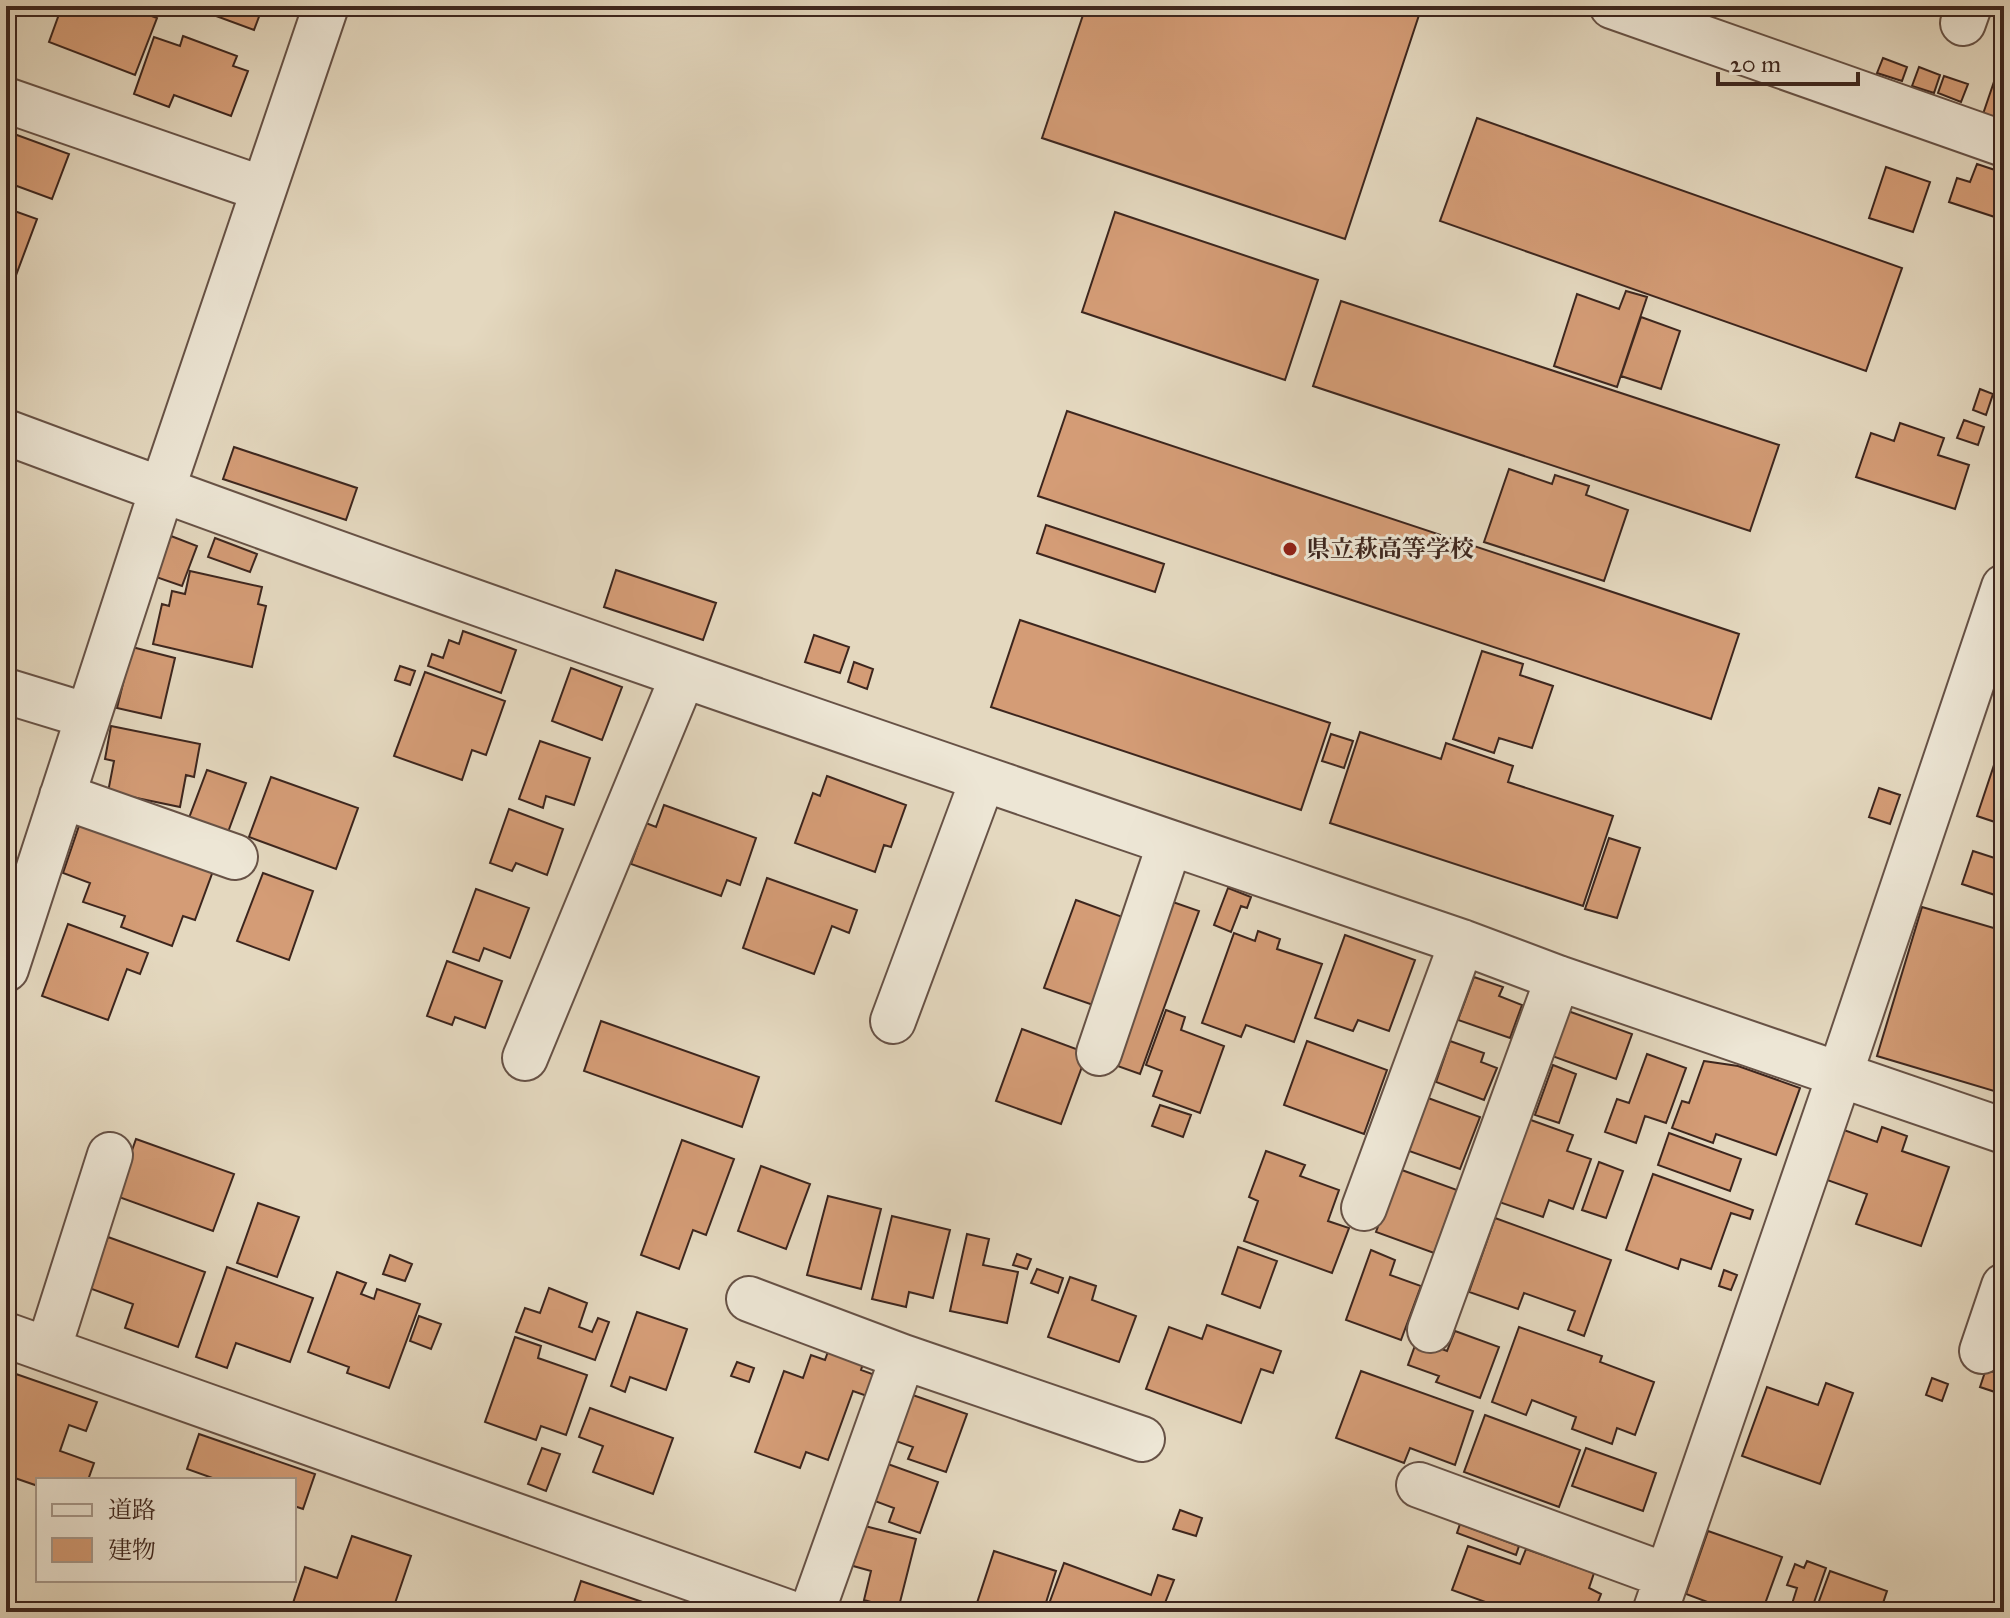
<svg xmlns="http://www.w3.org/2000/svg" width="2010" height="1618" viewBox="0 0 2010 1618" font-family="'IM FELL Great Primer','Noto Serif JP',serif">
<rect width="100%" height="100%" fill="#e4d8bf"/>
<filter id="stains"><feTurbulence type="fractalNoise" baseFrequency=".0025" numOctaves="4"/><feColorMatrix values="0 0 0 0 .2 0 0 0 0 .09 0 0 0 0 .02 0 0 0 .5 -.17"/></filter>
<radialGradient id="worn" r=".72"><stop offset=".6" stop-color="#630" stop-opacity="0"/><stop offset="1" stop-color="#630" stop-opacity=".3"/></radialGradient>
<path fill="#d49c76" stroke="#3d261e" stroke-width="2" d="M62,6H125L157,18L135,75L49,42Z
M189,6H263L254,30Z
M1086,6H1422L1345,239L1042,138Z
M2004,32V121L1983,114L2001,61L1995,58Z
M183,36L237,56L233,66L248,71L231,116L174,95L169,107L134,94L154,37L180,46Z
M1883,58L1907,67L1902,81L1877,73Z
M1919,67L1940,75L1934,93L1912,86Z
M1944,76L1968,84L1961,102L1938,93Z
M1477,118L1902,268L1866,371L1440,221Z
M6,131L69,154L52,199L6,182Z
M1977,164L2004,173V220L1949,202L1957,178L1970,182Z
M1886,167L1930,182L1913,232L1869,218Z
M6,208L37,219L12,286L6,284Z
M1115,212L1318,280L1285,380L1082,312Z
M1626,291L1647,297L1617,387L1554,366L1577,294L1619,309Z
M1341,301L1779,445L1750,531L1313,386Z
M1641,317L1680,331L1661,389L1621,376Z
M1980,389L1993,394L1986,415L1973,410Z
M1067,411L1739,634L1711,719L1038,496Z
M1964,420L1984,427L1978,445L1957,438Z
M1900,423L1944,438L1938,455L1969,465L1955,509L1856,477L1871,433L1894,441Z
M234,447L357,488L346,520L223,479Z
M1509,469L1552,484L1555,475L1589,486L1586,495L1628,510L1604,581L1484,542Z
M1046,525L1164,564L1155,592L1037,553Z
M171,536L197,546L182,586L156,577Z
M215,538L257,554L250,572L208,557Z
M616,570L716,603L703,640L604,607Z
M190,571L262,587L258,604L266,606L252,667L153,644L162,604L169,606L172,591L185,594Z
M1020,620L1330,723L1301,810L991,707Z
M463,631L516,650L501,693L428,666L432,654L443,658L449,640L459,644Z
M814,635L849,647L840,673L805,662Z
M132,647L175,658L161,718L117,708Z
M1482,651L1523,664L1520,675L1553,686L1532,748L1499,738L1494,753L1453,739Z
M854,662L873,669L867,689L848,682Z
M400,666L415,671L410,685L395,680Z
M571,668L622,687L602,740L552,721Z
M425,672L505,701L486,755L472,750L462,780L394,756Z
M111,726L200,744L194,777L186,775L180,807L108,792L114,761L105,759Z
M1360,732L1441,759L1446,743L1513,766L1508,782L1613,816L1583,906L1330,823Z
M1331,734L1353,741L1344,768L1322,761Z
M2004,735V825L1977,816Z
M540,741L590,758L574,805L546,796L543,808L519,799Z
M207,770L246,783L228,832L189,818Z
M827,776L906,805L891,847L884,845L875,872L795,843L813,793L820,796Z
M271,777L358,808L336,869L249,837Z
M1879,788L1900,795L1890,824L1869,817Z
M664,805L756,838L740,885L727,880L721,896L631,864L646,823L656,827Z
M509,809L563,829L547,875L516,863L512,871L490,863Z
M80,823L213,871L195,920L183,916L172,946L121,927L125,916L83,902L90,883L63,873Z
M1609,838L1640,848L1617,918L1585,909Z
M1973,851L2004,861V898L1962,884Z
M263,873L313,891L289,960L237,941Z
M767,878L857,910L849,933L832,926L814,974L743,948Z
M1228,888L1251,897L1247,908L1241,906L1231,932L1214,925Z
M476,889L529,908L510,958L484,948L479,961L453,952Z
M1076,900L1128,919L1096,1006L1044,988Z
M1167,900L1199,911L1140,1074L1109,1063Z
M1922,907L2004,931V1094L1877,1056Z
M68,924L148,953L140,974L127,969L108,1020L42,996Z
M1258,931L1280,939L1277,949L1322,964L1294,1042L1246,1025L1241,1037L1202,1023L1234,933L1255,941Z
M1345,935L1415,960L1389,1031L1358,1020L1353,1031L1315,1018Z
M447,961L502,981L485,1028L455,1017L452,1025L427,1016Z
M1474,977L1503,987L1499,996L1522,1005L1510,1038L1458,1020Z
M1166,1010L1185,1017L1181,1030L1224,1046L1200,1113L1153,1096L1162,1071L1146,1065Z
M1568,1011L1632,1034L1616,1079L1552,1056Z
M601,1021L759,1077L742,1127L584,1071Z
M1022,1029L1087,1053L1061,1124L996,1101Z
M1307,1041L1387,1070L1364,1134L1284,1105Z
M1450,1041L1484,1053L1481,1062L1497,1068L1484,1100L1436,1082Z
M1647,1054L1686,1068L1666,1123L1645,1116L1636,1143L1605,1132L1617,1099L1629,1103Z
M1704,1061L1738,1066L1800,1088L1776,1155L1716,1134L1713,1143L1672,1128L1682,1101L1689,1103Z
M1553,1065L1576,1074L1559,1123L1535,1115Z
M1428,1098L1480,1117L1460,1169L1409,1151Z
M1160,1105L1191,1115L1183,1137L1152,1126Z
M1528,1119L1573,1135L1567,1151L1591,1159L1573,1209L1549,1200L1543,1217L1499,1202Z
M1882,1127L1907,1136L1902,1151L1949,1167L1921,1246L1856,1224L1867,1194L1827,1180L1844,1130L1877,1142Z
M1669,1133L1741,1159L1730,1191L1658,1165Z
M136,1139L234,1174L213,1231L116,1196Z
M682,1140L734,1159L706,1235L693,1230L679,1269L641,1255Z
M1266,1151L1305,1165L1300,1176L1339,1190L1328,1221L1349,1228L1332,1273L1244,1241L1258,1201L1249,1197Z
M1599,1162L1623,1171L1606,1218L1582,1210Z
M761,1166L810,1184L786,1249L738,1231Z
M1399,1169L1457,1190L1434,1253L1376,1232Z
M1653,1174L1753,1210L1750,1219L1731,1213L1711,1269L1681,1259L1678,1269L1626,1250Z
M828,1196L881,1209L861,1289L807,1275Z
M258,1203L299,1217L277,1277L237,1263Z
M892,1216L950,1230L933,1298L909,1292L906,1307L872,1299Z
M1495,1218L1611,1260L1584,1336L1568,1330L1575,1311L1524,1293L1518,1309L1469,1292Z
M967,1234L989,1239L983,1265L1018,1272L1007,1323L950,1311Z
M108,1237L205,1272L178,1347L125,1328L133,1304L89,1288Z
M1238,1247L1277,1261L1260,1308L1222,1294Z
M1371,1250L1395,1260L1390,1275L1421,1286L1401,1340L1346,1320Z
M1017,1254L1031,1259L1027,1269L1013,1265Z
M390,1255L412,1264L405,1281L383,1274Z
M227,1267L313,1298L290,1362L236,1343L227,1368L196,1357Z
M1037,1269L1063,1278L1058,1293L1031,1283Z
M1724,1270L1737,1275L1731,1290L1719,1286Z
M337,1272L366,1283L361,1294L374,1299L377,1289L420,1304L389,1388L347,1373L349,1367L308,1352Z
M1070,1277L1096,1286L1092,1300L1136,1316L1119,1362L1048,1337Z
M549,1288L587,1303L579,1327L592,1332L598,1318L609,1322L595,1360L516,1332L525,1308L540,1313Z
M637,1312L687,1329L666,1390L630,1377L625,1392L611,1386Z
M419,1316L441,1324L431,1349L410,1341Z
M1207,1325L1281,1351L1273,1373L1261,1369L1241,1423L1146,1389L1169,1327L1202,1339Z
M1519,1327L1602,1356L1600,1362L1654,1382L1635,1435L1617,1428L1612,1444L1572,1429L1576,1417L1532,1400L1526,1415L1492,1402Z
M1455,1331L1499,1347L1480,1398L1436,1382L1439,1376L1408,1365L1417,1340L1447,1351Z
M515,1337L541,1346L538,1358L587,1375L566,1435L541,1426L536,1440L485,1422Z
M830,1346L865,1358L861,1370L875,1375L867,1396L853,1391L828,1460L806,1452L800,1468L755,1452L784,1371L803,1378L811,1355L825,1360Z
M2004,1361V1395L1980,1387L1986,1369L1999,1374Z
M737,1362L754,1368L749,1382L731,1376Z
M1361,1371L1473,1411L1455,1465L1410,1448L1404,1463L1336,1438Z
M16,1374L97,1402L86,1431L69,1425L60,1451L94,1463L88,1480H38V1486L6,1475V1403Z
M1932,1378L1948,1384L1942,1401L1926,1395Z
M1826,1383L1853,1393L1820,1484L1742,1456L1767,1387L1818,1405Z
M907,1393L967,1414L946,1472L908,1459L913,1447L890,1439Z
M590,1408L673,1438L653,1494L593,1472L603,1446L579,1437Z
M1485,1415L1580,1450L1559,1507L1464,1472Z
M199,1434L315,1474L303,1509L294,1506V1480H218L187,1469Z
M542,1448L560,1454L546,1491L528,1484Z
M1586,1448L1656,1473L1643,1511L1572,1486Z
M885,1463L938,1482L920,1533L889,1522L894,1508L872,1500Z
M1180,1510L1202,1518L1196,1536L1173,1529Z
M857,1524L916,1539L898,1610L864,1600L871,1571L846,1564Z
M1460,1524L1519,1546L1516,1555L1457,1533Z
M1708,1531L1782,1557L1762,1612H1734L1686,1594Z
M352,1536L411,1556L392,1612H290L305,1567L337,1578Z
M1468,1546L1520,1564L1526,1549L1594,1573L1589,1588L1601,1594L1594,1612H1513L1452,1590Z
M994,1551L1056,1571L1043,1612H974Z
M1807,1561L1826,1568L1811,1611L1792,1604L1797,1588L1787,1585L1795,1564L1804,1568Z
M1064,1563L1151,1595L1158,1575L1174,1580L1163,1608L1158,1606L1156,1612H1046Z
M1830,1571L1887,1591L1880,1612H1815Z
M581,1581L666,1610V1612H571Z"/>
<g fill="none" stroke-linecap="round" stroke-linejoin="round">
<defs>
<path id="street" d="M1612,6L2004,144
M1963,23L1969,6
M6,100L263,189
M6,432C488,612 975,776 1462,942L1558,978L2004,1131
M6,691L88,716
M62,796L235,857
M6,969L162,490L326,6
M893,1021L983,779
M1099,1053L1170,843
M525,1058L683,676
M1364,1208L1462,942
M749,1299L903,1357
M1430,1330L1558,978
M6,1335L787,1612
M48,1350L110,1155
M1982,1351L2004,1286
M1419,1485L1667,1576
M812,1612L903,1357L1142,1439
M1655,1612L1840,1074L2004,587"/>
</defs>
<use href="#street" stroke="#675246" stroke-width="48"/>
<use href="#street" stroke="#ede6d5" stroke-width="44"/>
</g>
<circle fill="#8f2418" stroke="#ede6d5" stroke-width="3" cx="1290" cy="549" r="8"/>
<g text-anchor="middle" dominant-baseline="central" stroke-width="6" stroke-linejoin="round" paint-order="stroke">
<g font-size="24" font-weight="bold" fill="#3d261e" stroke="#ede6d5" text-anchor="start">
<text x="1306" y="549">県立萩高等学校</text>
</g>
</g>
<rect width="2010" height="1618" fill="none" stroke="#e4d8bf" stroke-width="32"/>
<rect x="8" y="8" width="1994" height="1602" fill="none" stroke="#3d261e" stroke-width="4"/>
<rect x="16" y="16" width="1978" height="1586" fill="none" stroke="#3d261e" stroke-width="2"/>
<rect x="36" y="1478" width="260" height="104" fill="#ede6d5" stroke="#a7998c" stroke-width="2"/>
<rect x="52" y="1504" width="40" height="12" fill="#ede6d5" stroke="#a7998c" stroke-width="2"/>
<text x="108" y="1518" font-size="24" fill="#3d261e">道路</text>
<rect x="52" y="1538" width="40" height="24" fill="#d49c76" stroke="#a7998c" stroke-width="2"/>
<text x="108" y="1558" font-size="24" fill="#3d261e">建物</text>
<path d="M1718 72v12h140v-12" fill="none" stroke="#3d261e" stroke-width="4"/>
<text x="1730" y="72" font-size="24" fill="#3d261e" stroke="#ede6d5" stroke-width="6" paint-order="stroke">20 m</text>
<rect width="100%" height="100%" filter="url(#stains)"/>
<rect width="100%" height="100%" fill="url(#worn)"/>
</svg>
